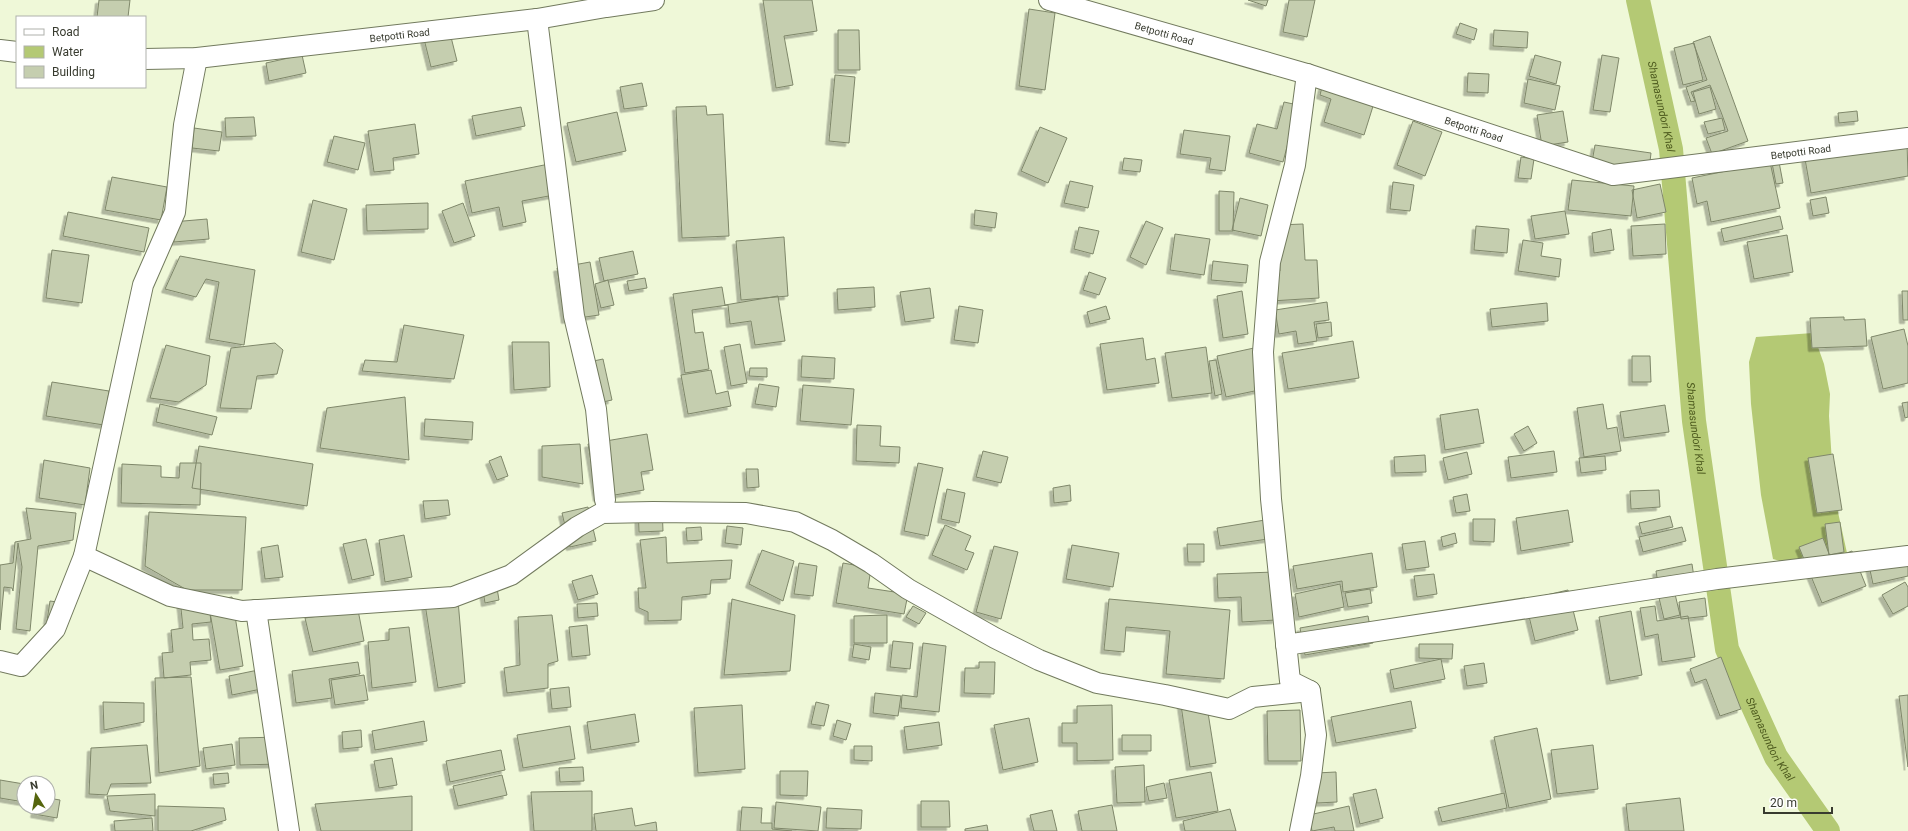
<svg xmlns="http://www.w3.org/2000/svg" width="1908" height="831" viewBox="0 0 1908 831" font-family="Roboto,sans-serif">
<defs>
<filter id="shadow"><feDropShadow dx="-3.5" dy="3.5" stdDeviation="0" flood-color="#0004"/></filter>
</defs>
<rect width="100%" height="100%" fill="#eff8d8"/>
<path fill="#b4c974" d="M1813,333L1824,364L1830,394L1829,416L1834,494L1847,553L1810,556L1783,562L1773,559L1761,495L1751,404L1749,362L1756,337Z"/>
<g fill="none" stroke-linecap="round" stroke-linejoin="round">
<path stroke="#b4c974" stroke-width="24" id="s1" d="M1638,0L1671,149L1694,421L1727,649L1776,757L1828,831"/>
</g>
<path fill="#c5ceaf" stroke="#7f876a" filter="url(#shadow)" d="M99,0H130L128,17H97Z
M763,0H812L817,31L784,36L793,85L776,88Z
M1248,0H1268L1266,6Z
M1289,0H1315L1307,37L1283,32Z
M1029,9L1055,13L1045,90L1019,86Z
M1460,23L1477,29L1474,40L1456,34Z
M838,30H859L860,70H838Z
M1494,30L1528,32L1527,48L1493,46Z
M450,33L457,61L431,67L424,39Z
M1710,36L1748,141L1712,154L1706,138L1728,131L1721,112L1710,85L1691,92L1695,101L1691,102L1686,87L1707,80L1693,42Z
M1694,43L1703,80L1683,85L1674,48Z
M302,55L306,73L269,81L266,63Z
M1535,55L1561,62L1556,84L1529,76Z
M1602,55L1619,58L1610,112L1593,110Z
M1468,73L1489,74L1488,93L1467,92Z
M835,75L855,77L849,143L829,141Z
M1528,79L1560,86L1555,110L1524,103Z
M642,83L647,106L624,109L620,87Z
M1323,83L1374,103L1364,135L1324,122L1331,99L1320,95Z
M1710,87L1716,109L1699,114L1693,92Z
M1284,102L1298,105L1283,162L1249,153L1257,124L1277,129Z
M706,106L707,115L723,114L729,236L682,238L676,107Z
M521,107L525,126L476,136L472,116Z
M1563,111L1568,142L1542,146L1537,115Z
M1857,111L1858,121L1839,123L1838,113Z
M617,112L626,151L576,162L567,123Z
M254,117L256,136L226,137L225,118Z
M1722,118L1725,130L1708,134L1704,122Z
M1413,121L1442,132L1425,176L1397,165Z
M415,124L419,154L393,158L394,170L374,172L368,131Z
M1040,127L1067,138L1048,183L1021,171Z
M194,128L222,132L219,151L192,148Z
M1184,130L1230,136L1225,171L1209,169L1211,158L1180,154Z
M334,136L365,143L358,170L327,162Z
M1907,142L1908,176L1811,193L1805,159Z
M1595,145L1651,153L1649,170L1592,162Z
M1521,157L1534,159L1531,179L1518,178Z
M1124,158L1142,160L1140,172L1122,170Z
M1770,162L1780,208L1711,222L1707,201L1697,204L1692,178Z
M1779,162L1783,183L1776,184L1772,163Z
M549,164L554,195L522,201L526,222L503,227L499,207L472,213L465,181Z
M112,177L167,187L161,220L105,210Z
M1572,180L1634,186L1631,216L1568,210Z
M1070,181L1093,186L1088,208L1064,203Z
M1393,182L1414,185L1410,211L1390,209Z
M1660,184L1666,212L1637,218L1632,190Z
M1219,191L1234,192L1233,231H1219Z
M1826,197L1829,213L1813,216L1810,200Z
M1240,198L1268,205L1261,236L1232,230Z
M313,200L347,209L334,260L301,252Z
M428,203V229L367,231L366,205Z
M463,203L475,236L454,243L442,211Z
M975,210L997,213L995,228L974,225Z
M1565,211L1569,234L1535,239L1531,216Z
M68,212L149,228L144,252L63,236Z
M1780,216L1783,229L1724,242L1721,229Z
M207,219L209,239L174,242L172,222Z
M1146,221L1163,228L1146,265L1130,257Z
M1303,224L1305,260H1317L1319,298L1271,301L1269,271H1280L1278,225Z
M1665,224L1666,254L1633,256L1631,226Z
M1476,226L1509,229L1507,253L1474,250Z
M1079,227L1099,231L1093,254L1074,249Z
M1611,229L1614,250L1594,253L1592,233Z
M1175,234L1210,239L1204,275L1170,270Z
M1787,235L1793,272L1754,279L1747,242Z
M784,237L788,296L741,300L736,241Z
M1523,240L1543,243L1541,256L1561,259L1559,277L1518,271Z
M52,250L89,255L82,303L46,298Z
M633,251L638,274L604,281L599,258Z
M180,256L255,270L244,345L209,339L219,282L206,279L196,297L165,289Z
M1213,261L1248,265L1246,283L1211,280Z
M590,262L599,315L565,320L557,268Z
M1089,272L1106,278L1099,295L1083,290Z
M645,278L647,288L629,291L627,281Z
M608,280L614,305L601,308L595,284Z
M722,287L725,305L778,296L785,341L755,345L751,321L730,324L728,305L692,310L695,333L703,332L709,369L685,373L673,294Z
M874,287L875,307L838,310L837,289Z
M930,288L934,318L905,322L900,292Z
M1242,291L1248,334L1223,338L1217,296Z
M1902,291H1908V320H1903Z
M1327,302L1329,320L1314,322L1317,341L1298,344L1296,331L1279,334L1275,310Z
M1547,303L1548,321L1492,327L1490,309Z
M959,306L983,310L978,343L954,340Z
M1106,306L1110,319L1090,324L1087,312Z
M1844,317V320L1865,319L1867,346L1812,348L1810,318Z
M1331,322L1332,336L1318,338L1316,324Z
M404,325L464,335L454,379L362,371L365,360L397,362Z
M1904,329L1908,346V383L1883,389L1871,337Z
M1143,338L1146,360L1155,358L1159,383L1107,390L1100,344Z
M1353,341L1359,378L1288,389L1282,353Z
M512,342H549L550,387L514,390Z
M275,343L283,350L277,374L257,376L251,409L220,408L231,348Z
M740,344L747,383L731,386L724,347Z
M166,345L210,356L206,385L179,402L150,398Z
M1206,347L1212,393L1172,398L1165,353Z
M1254,348L1264,389L1226,397L1217,356Z
M802,356L835,358L834,379L801,377Z
M1632,356H1650L1651,382H1632Z
M603,359L612,400L594,404L584,363Z
M1216,360L1222,394L1215,396L1209,361Z
M750,368H767V377L749,376Z
M711,370L716,394L728,391L731,406L688,414L681,375Z
M52,382L109,391L104,425L46,416Z
M759,384L779,387L776,407L755,404Z
M803,385L854,389L851,425L800,421Z
M405,397L409,460L320,448L327,408Z
M1908,402V417L1905,418L1902,403Z
M160,404L217,417L212,435L156,422Z
M1603,404L1607,429L1617,427L1621,451L1584,457L1577,408Z
M1665,405L1669,432L1624,438L1620,412Z
M1478,409L1484,443L1445,450L1440,415Z
M425,419L473,422L472,440L424,436Z
M857,425L881,426L880,446L900,447L899,463L856,461Z
M1528,426L1537,443L1524,451L1514,434Z
M647,434L653,470L641,472L644,490L597,498L588,444Z
M580,444L583,484L542,477V446Z
M199,446L313,464L307,506L192,488Z
M983,451L1008,457L1001,483L976,477Z
M1554,451L1557,472L1511,478L1508,457Z
M1467,452L1472,474L1448,480L1443,458Z
M1833,454L1842,510L1817,513L1808,458Z
M1425,455L1426,472L1395,473L1394,457Z
M501,456L508,476L497,480L489,461Z
M1605,456L1606,470L1581,473L1579,458Z
M44,460L90,468L85,505L39,498Z
M180,463H201L200,505L121,503L122,464L161,466V477L179,478Z
M918,463L943,468L928,536L904,531Z
M746,469H758L759,487L747,488Z
M1070,485L1071,501L1054,503L1053,488Z
M947,489L965,493L959,523L941,519Z
M1659,490L1660,507L1631,509L1630,491Z
M1467,494L1470,511L1456,513L1453,497Z
M448,500L450,515L425,519L423,501Z
M662,506L663,531L639,532L638,507Z
M588,507L596,541L570,547L562,513Z
M26,508L76,513L73,540L38,546L30,631L16,629L22,567L18,543L13,591L12,588L4,587L0,630V565L13,563L15,542L31,539Z
M1568,510L1573,542L1521,551L1516,518Z
M149,512L246,517L242,590H187L145,566Z
M1670,516L1673,527L1642,534L1639,523Z
M1473,519H1495L1494,542L1473,541Z
M1265,520L1268,539L1220,546L1217,528Z
M1840,522L1844,552L1829,555L1825,524Z
M945,525L971,536L965,550L974,553L967,570L932,555Z
M727,526L743,528L741,545L725,543Z
M701,527L702,540L687,541L686,528Z
M1682,527L1686,541L1643,552L1639,537Z
M1455,533L1457,543L1443,547L1441,537Z
M404,535L412,577L385,582L379,540Z
M666,537L667,563L732,560L730,579L711,580L710,594L682,597L681,620L648,621V612L639,608L638,588H646L640,540Z
M1823,538L1831,559L1852,551L1866,586L1822,603L1799,547Z
M366,539L374,575L352,580L343,544Z
M1425,541L1429,567L1406,570L1402,544Z
M1187,544H1204V562H1188Z
M278,545L283,577L265,579L261,548Z
M1072,545L1119,553L1113,587L1066,579Z
M994,546L1018,552L1001,619L976,612Z
M762,550L794,561L783,601L749,584Z
M1908,552V576L1873,584L1868,561Z
M1372,553L1377,587L1343,592L1342,581L1297,589L1293,566Z
M799,563L817,566L813,596L794,594Z
M843,563L871,568L868,588L908,594L904,614L836,603Z
M1692,564L1695,584L1659,591L1656,571Z
M1275,572L1276,620L1242,622L1241,597L1218,598L1217,574Z
M1434,574L1437,594L1417,597L1414,576Z
M592,575L598,594L578,600L572,581Z
M495,576L499,600L485,603L481,579Z
M1905,582L1908,587V606L1893,614L1882,595Z
M1340,584L1344,607L1299,617L1295,594Z
M1370,589L1372,603L1348,607L1345,593Z
M1568,590L1578,630L1535,641L1525,600Z
M1675,594L1680,615L1664,619L1659,598Z
M208,596L211,622L192,624L193,640L209,639L211,660L190,662L191,675L164,678L162,653L173,652L171,630L183,628L180,599Z
M232,597L243,666L220,670L208,601Z
M1705,598L1707,616L1681,619L1679,602Z
M732,599L795,615L790,671L724,675Z
M1109,599L1230,610L1224,679L1166,674L1170,631L1126,627L1124,652L1104,650Z
M458,600L465,683L438,688L425,604Z
M50,601L64,603L61,623L47,621Z
M597,603L598,616L578,618L577,604Z
M913,606L926,613L919,624L906,617Z
M1655,606L1657,621L1688,616L1695,657L1662,662L1658,634L1645,637L1640,608Z
M358,610L364,641L313,652L305,618Z
M1631,611L1642,675L1610,681L1599,617Z
M552,615L558,661L548,664V688L507,693L504,668L520,665L518,617Z
M887,615V643H854V616Z
M1368,616L1373,643L1305,655L1300,628Z
M587,625L590,655L572,657L569,627Z
M409,627L416,682L372,688L368,642L389,640V629Z
M893,641L913,643L910,669L890,667Z
M923,643L946,646L939,712L901,708L902,695L917,697Z
M854,644L871,647L869,660L852,657Z
M1419,644H1453L1452,659L1419,658Z
M1721,657L1741,709L1720,716L1706,679L1695,683L1690,669Z
M1441,659L1445,679L1394,689L1390,670Z
M358,662L360,674L329,679L332,698L296,703L292,671Z
M979,662H995L994,694L964,693L965,668H979Z
M1484,663L1487,683L1467,686L1464,666Z
M268,668L271,687L232,695L229,676Z
M364,675L368,700L335,705L331,680Z
M191,677L200,766L159,773L155,678Z
M569,687L571,707L552,709L550,689Z
M875,693L901,696L898,716L873,713Z
M1908,695V767L1899,696Z
M1206,700L1216,763L1190,767L1181,705Z
M1411,701L1416,728L1336,743L1331,717Z
M103,702L144,703V722L104,730Z
M816,702L829,705L824,726L811,724Z
M742,705L745,769L698,773L694,708Z
M1112,705L1113,760L1077,761V743H1062V723H1077V706Z
M1300,710L1301,761H1268L1267,711Z
M635,714L639,742L591,750L587,722Z
M1029,718L1038,762L1003,770L994,725Z
M837,720L851,724L846,740L833,736Z
M424,721L427,741L375,750L372,731Z
M939,722L942,745L907,750L904,727Z
M570,726L575,759L523,768L517,735Z
M1537,728L1551,799L1509,808L1494,737Z
M361,730L362,747L343,749L342,732Z
M1122,735H1151V751H1122Z
M280,737L281,764L240,765L239,738Z
M232,744L235,765L206,769L203,748Z
M147,745L151,783L111,784L107,795L89,794L91,748Z
M1593,745L1598,789L1557,794L1551,750Z
M854,746H872V761L854,760Z
M501,750L505,770L450,782L446,761Z
M392,758L397,785L379,788L374,761Z
M1144,765L1145,802L1117,803L1115,767Z
M583,767L584,781L560,782L559,768Z
M780,771H808L807,796L780,795Z
M1211,772L1218,811L1176,818L1169,780Z
M1336,772L1337,802L1317,803L1316,773Z
M228,773L229,783L214,785L213,774Z
M502,775L507,795L458,806L453,786Z
M0,780L24,784V802L0,798Z
M1164,783L1167,798L1149,801L1146,787Z
M1376,789L1383,818L1360,824L1353,794Z
M592,791V831H534L531,792Z
M1504,793L1507,808L1442,822L1438,808Z
M155,794V816L110,811L107,796Z
M412,796V831H321L315,804Z
M48,798L60,800L57,818L34,814L36,807H48Z
M1680,798L1684,831H1629L1626,804Z
M921,801H949L950,827H921Z
M776,802L821,807L818,831L774,828Z
M1112,805L1117,831H1082L1078,811Z
M158,806L224,808L226,820L191,831H158Z
M1349,806L1354,831H1335L1334,827L1312,831L1309,815Z
M742,807L762,808L761,823H772V829L792,831H740Z
M632,808L635,826L656,822L657,831H596L594,814Z
M827,808L862,810L861,829L826,828Z
M1230,809L1236,831H1185L1183,821Z
M1052,810L1057,831H1034L1030,815Z
M152,818L153,831H115L114,821Z
M987,825L988,831H965V829Z"/>
<g fill="none" stroke-linecap="round" stroke-linejoin="round">
<defs>
<g id="street">
<path id="s2" d="M1049,0L1307,74L1613,175L1908,138"/>
<path d="M537,19L574,316L596,409L605,500"/>
<path d="M0,50L17,52"/>
<path id="s3" d="M145,59L197,58L537,19L606,7L654,0"/>
<path d="M84,556L170,596L242,611L337,605L453,597L511,575L577,527L602,513L653,512L746,513L795,522L832,540L871,563L908,589L995,638L1039,660L1097,683L1165,695L1229,709L1253,697L1310,691"/>
<path d="M256,610L289,831"/>
<path d="M1286,645L1717,579L1908,556"/>
<path d="M0,661L21,666L55,629L84,556L143,285L175,212L184,125L197,58"/>
<path d="M1300,831L1311,776L1316,735L1310,691L1290,681L1271,499L1263,352L1270,262L1295,165L1307,74"/>
</g>
</defs>
<use href="#street" stroke="#727a5e" stroke-width="22"/>
<use href="#street" stroke="#fff" stroke-width="20"/>
</g>
<g text-anchor="middle" dominant-baseline="central" stroke-width="4" stroke-linejoin="round" paint-order="stroke">
<g font-size="10" fill="#383b2f" stroke="#fff">
<text stroke="none"><textPath href="#s2" startOffset="120">Betpotti Road</textPath></text>
<text stroke="none"><textPath href="#s3" startOffset="256">Betpotti Road</textPath></text>
<text stroke="none"><textPath href="#s2" startOffset="444">Betpotti Road</textPath></text>
<text stroke="none"><textPath href="#s2" startOffset="780">Betpotti Road</textPath></text>
</g>
<g font-size="11" font-style="italic" fill="#4e5b1f" stroke="#fff">
<text stroke="none"><textPath href="#s1" startOffset="109">Shamasundori Khal</textPath></text>
<text stroke="none"><textPath href="#s1" startOffset="433">Shamasundori Khal</textPath></text>
<text stroke="none"><textPath href="#s1" startOffset="756">Shamasundori Khal</textPath></text>
</g>
</g>
<rect x="16" y="16" width="130" height="72" fill="#ffffff" stroke="#afb1ac"/>
<rect x="24" y="29" width="20" height="6" fill="#ffffff" stroke="#afb1ac"/>
<text x="52" y="36" font-size="12" fill="#383b2f">Road</text>
<rect x="24" y="46" width="20" height="12" fill="#b4c974" stroke="#afb1ac"/>
<text x="52" y="56" font-size="12" fill="#383b2f">Water</text>
<rect x="24" y="66" width="20" height="12" fill="#c5ceaf" stroke="#afb1ac"/>
<text x="52" y="76" font-size="12" fill="#383b2f">Building</text>
<g transform="translate(36 795) rotate(349)"><circle r="19" fill="#ffffff" stroke="#afb1ac"/>
<path d="M0-3L7 15L0 10L-7 15Z" fill="#55650d"/>
<text y="-6" font-size="11" font-weight="bold" text-anchor="middle" fill="#383b2f">N</text>
</g>
<path d="M1764 807v6h68v-6" fill="none" stroke="#383b2f" stroke-width="2"/>
<text x="1770" y="807" font-size="12" fill="#383b2f" stroke="#ffffff" stroke-width="3" paint-order="stroke">20 m</text>
</svg>
